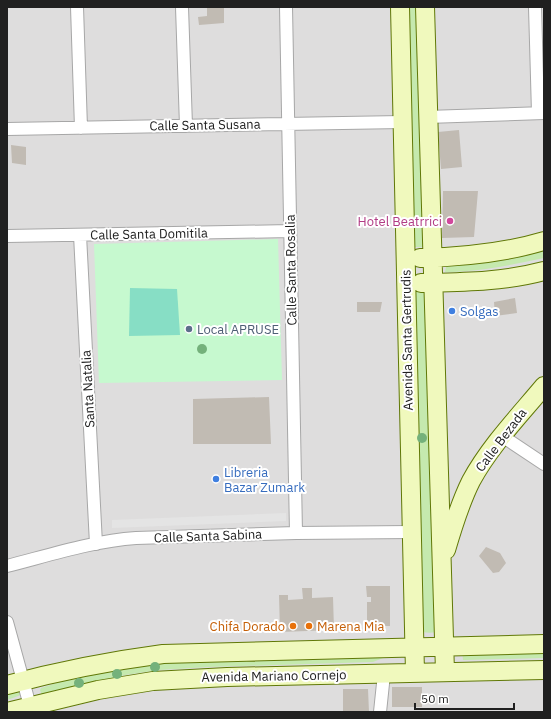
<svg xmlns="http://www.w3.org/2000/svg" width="551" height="719" viewBox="0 0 551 719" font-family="'IBM Plex Sans',sans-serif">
<rect width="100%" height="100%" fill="#f1eee7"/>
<path fill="#dedddd" d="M7,7H544V712H7Z"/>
<path fill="#c5e9ae" d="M407,7H418L423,247H411Z
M544,243V258C511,265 479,272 445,272L447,262Z
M417,289L427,295L436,632C432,633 427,633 423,632V630L409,294Z
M544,646V658L465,660H463L462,651Z
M406,650L407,657L383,658L373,662L209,667L159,670L125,675L43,697L42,696L40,690L41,688L119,663Z
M19,689L21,695L7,700V692Z"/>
<path fill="#c6f9cf" d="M278,239L282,380L99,383L94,244Z"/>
<path fill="#87dec5" d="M130,288L177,289L180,335L129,336Z"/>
<path fill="#e4e4e4" d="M286,513V521L112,528V520Z"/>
<path fill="#c1bbb3" d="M207,7H224V23L199,25L198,17L207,16Z
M459,130L462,167L441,169L438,132Z
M11,145L26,147V165L12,163Z
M443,191H478L474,237L442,238Z
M515,298L517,313L495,316L494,302Z
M357,302H382L380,312H357Z
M269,397L271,444H193V399Z
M486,547L500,553L506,563L499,572L493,573L479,556Z
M366,586H390V626H367V602H371V597H367Z
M302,588H312V598L333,597L334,630L280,632L279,595H288V600L303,599Z
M392,687H422V707H392Z
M343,689H368L369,712H343Z"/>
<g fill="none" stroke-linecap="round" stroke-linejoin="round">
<defs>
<path id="street" d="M77,7L81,128
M182,7L186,126
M286,7L296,533
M535,7L538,113
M427,117L544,113
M7,129L402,122
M80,235L96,544
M7,236L290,231
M502,436L544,464
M7,566C50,555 93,541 136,538L296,533L411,532
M7,622L30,706
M380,712L384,674"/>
<path id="secondary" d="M400,7L415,673
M425,7L445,672
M420,258C462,257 504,253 544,241
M421,283C462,282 503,282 544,271
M446,550C453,526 460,503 471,481C490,446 519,416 544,386
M7,685C59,671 110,661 163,654L544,644
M7,712L98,690L153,681L227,677L544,670"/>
</defs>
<use href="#street" stroke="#a7a7a7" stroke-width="14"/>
<use href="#secondary" stroke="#607807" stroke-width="20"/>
<use href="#street" stroke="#fff" stroke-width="12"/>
<use href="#secondary" stroke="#f0f9bd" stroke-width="18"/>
</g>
<g fill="#74b17b">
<circle cx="202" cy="349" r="5"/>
<circle cx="422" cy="438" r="5"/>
<circle cx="155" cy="667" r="5"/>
<circle cx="117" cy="674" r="5"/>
<circle cx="79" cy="683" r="5"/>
</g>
<circle fill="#d1479c" stroke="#fff" stroke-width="1.5" cx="450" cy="221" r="4"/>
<g fill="#3f7fe0" stroke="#fff" stroke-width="1.5">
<circle cx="452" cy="311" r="4"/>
<circle cx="216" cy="479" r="4"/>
</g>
<circle fill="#5c6f8a" stroke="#fff" stroke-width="1.5" cx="189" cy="329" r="4"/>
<g fill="#e8710a" stroke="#fff" stroke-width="1.5">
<circle cx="293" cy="626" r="4"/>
<circle cx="309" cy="626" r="4"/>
</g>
<g text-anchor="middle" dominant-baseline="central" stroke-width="4" stroke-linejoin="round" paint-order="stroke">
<g font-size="13" fill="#202020" stroke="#fff">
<text transform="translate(205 125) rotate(-1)">Calle Santa Susana</text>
<text transform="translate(149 234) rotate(-1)">Calle Santa Domitila</text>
<text transform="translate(291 270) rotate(-91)">Calle Santa Rosalia</text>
<text transform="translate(407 340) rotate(-91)">Avenida Santa Gertrudis</text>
<text transform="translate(88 389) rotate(-93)">Santa Natalia</text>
<text transform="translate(501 440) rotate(-53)">Calle Bezada</text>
<text transform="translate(208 536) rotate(-2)">Calle Santa Sabina</text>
<text transform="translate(274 676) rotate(-1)">Avenida Mariano Cornejo</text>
</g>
<g font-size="13" fill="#b23c85" stroke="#fff" text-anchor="end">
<text x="442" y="221">Hotel Beatrrici</text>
</g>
<g font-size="13" fill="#366cbe" stroke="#fff" text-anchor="start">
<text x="460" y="311">Solgas</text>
<text x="224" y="472">Libreria<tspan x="224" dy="15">Bazar Zumark</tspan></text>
</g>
<g font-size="13" fill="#4e5e75" stroke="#fff" text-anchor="start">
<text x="197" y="329">Local APRUSE</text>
</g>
<g font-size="13" fill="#c56008" stroke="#fff" text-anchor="end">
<text x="285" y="626">Chifa Dorado</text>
<text x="317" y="626" text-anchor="start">Marena Mia</text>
</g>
</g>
<rect width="551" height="719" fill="none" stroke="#202020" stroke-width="16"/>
<path d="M415 703v6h99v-6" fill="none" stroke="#202020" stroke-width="2"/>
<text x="421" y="703" font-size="12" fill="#202020" stroke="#ffffff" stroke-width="3" paint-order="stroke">50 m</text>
</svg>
